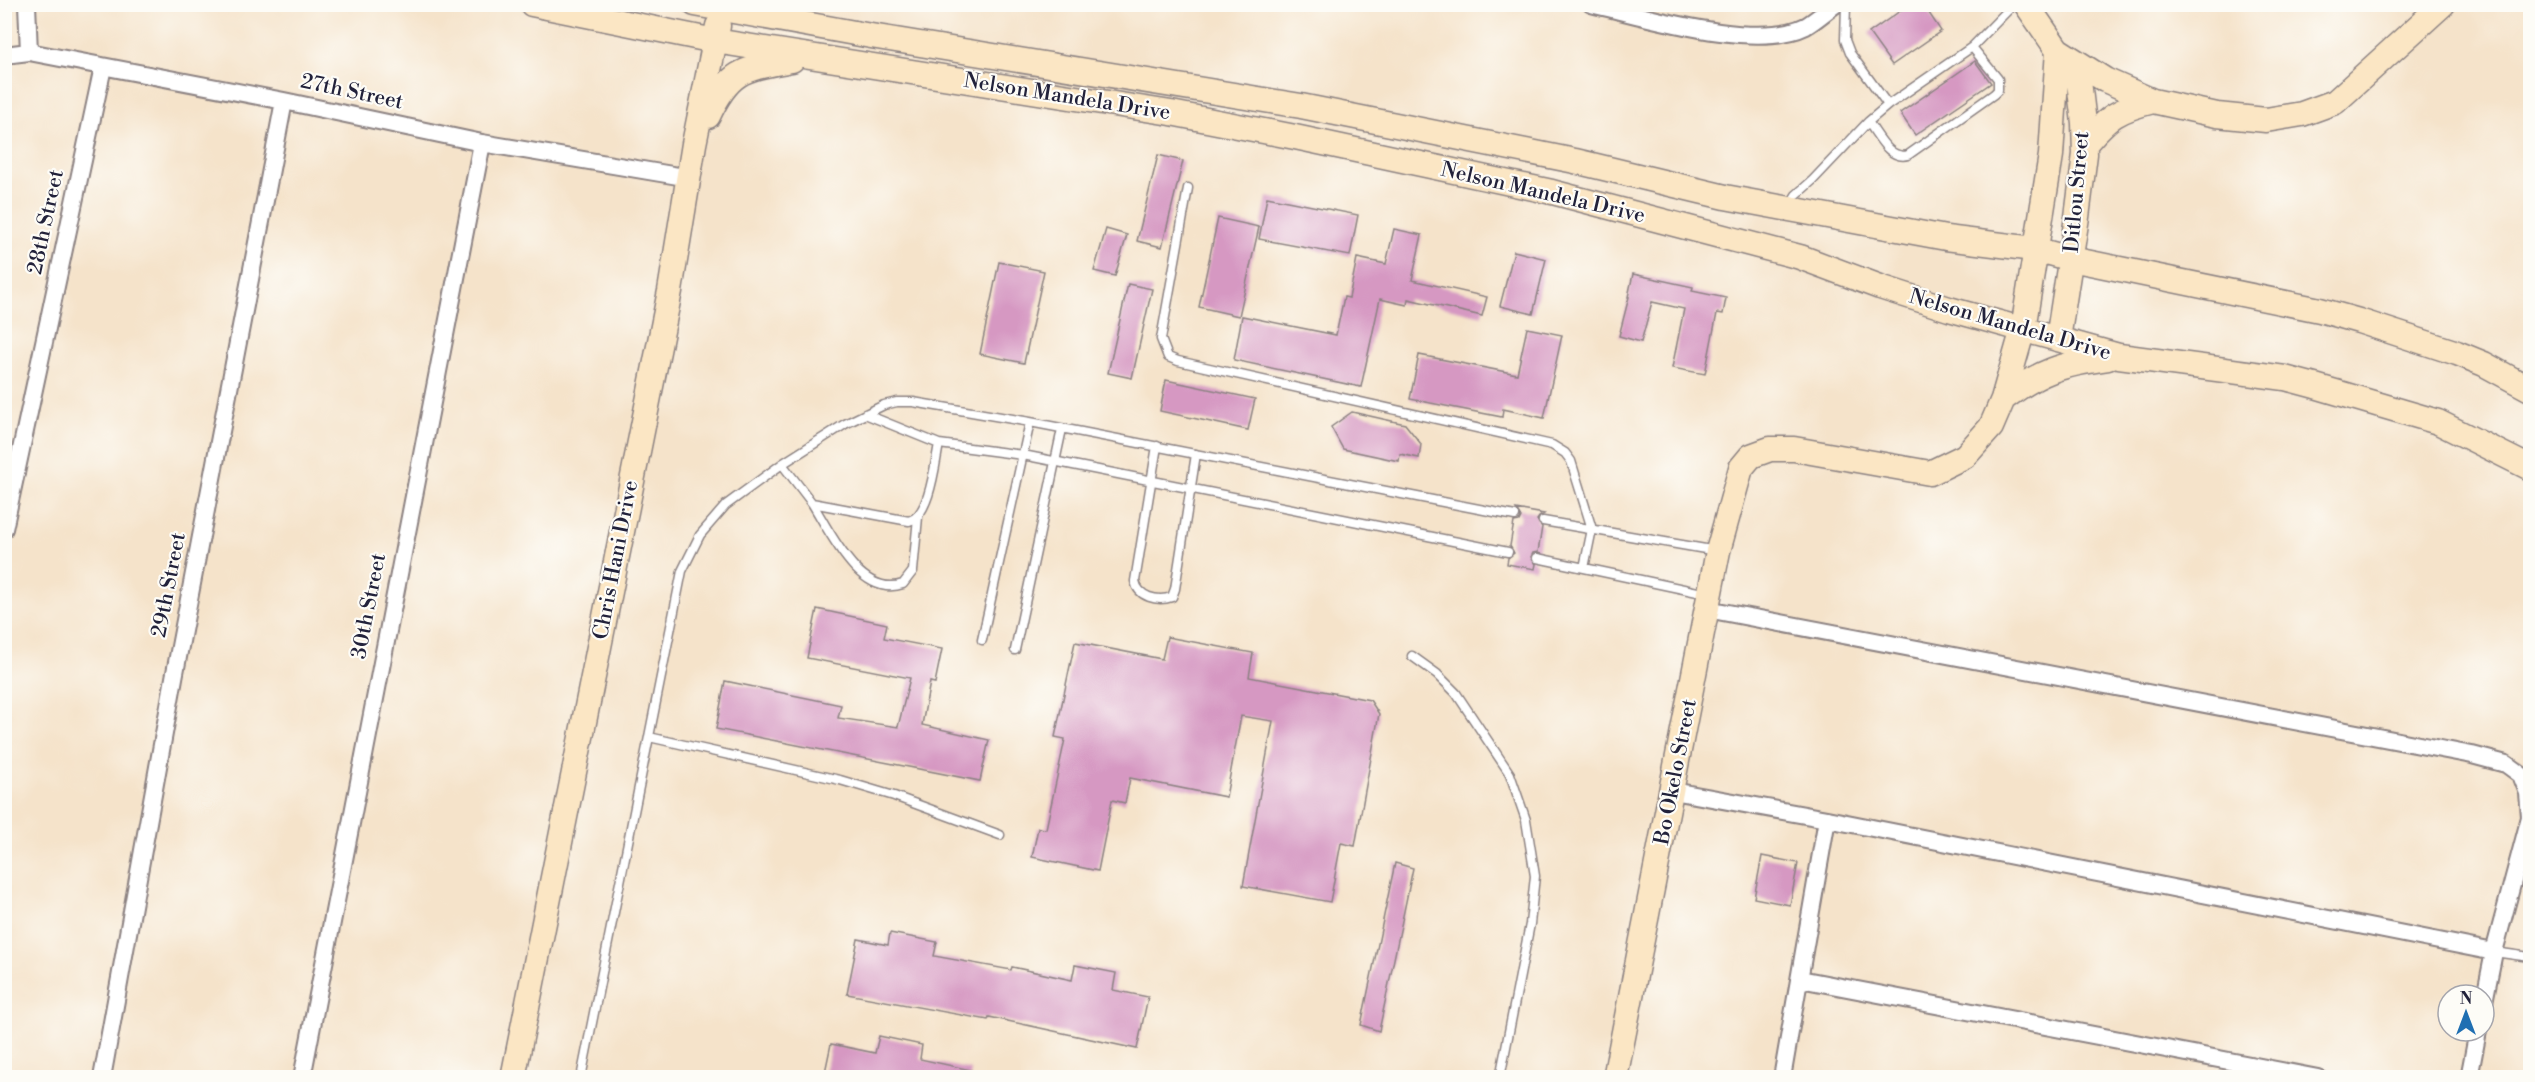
<svg xmlns="http://www.w3.org/2000/svg" width="2535" height="1082" viewBox="0 0 2535 1082" font-family="'Libre Bodoni',serif">
<rect width="100%" height="100%" fill="#fdfcf7"/>
<filter id="ink" filterUnits="userSpaceOnUse"><feTurbulence type="fractalNoise" baseFrequency=".0167" numOctaves="2"/><feDisplacementMap in="SourceGraphic" scale="12" xChannelSelector="R" yChannelSelector="G"/><feConvolveMatrix kernelMatrix="1 2 1 2 8 2 1 2 1" color-interpolation-filters="sRGB"/></filter>
<filter id="wash" filterUnits="userSpaceOnUse"><feTurbulence type="fractalNoise" baseFrequency=".008" numOctaves="4" result="noise"/><feDisplacementMap in="SourceGraphic" scale="24" xChannelSelector="R" yChannelSelector="G"/><feGaussianBlur stdDeviation="1.35" result="paint"/><feColorMatrix in="noise" values="0 0 0 0 0 0 0 0 0 0 0 0 0 0 0 0 0 1.4 0 .05"/><feComposite in="paint" operator="in"/></filter>
<g filter="url(#wash)">
<rect width="100%" height="100%" fill="#f5e3ca"/>
<g id="blocks">
<path fill="#d698c2" d="M1910,4H1923L1941,31L1892,65L1869,33Z
M1975,61L1991,83L1915,135L1900,113Z
M1158,155L1183,161L1162,247L1137,241Z
M1267,197L1358,215L1350,256L1259,239Z
M1218,218L1259,227L1239,316L1199,307Z
M1106,229L1127,235L1115,276L1094,271Z
M1394,229L1422,235L1412,280L1487,297L1482,316L1408,299L1407,305L1380,299L1361,387L1234,360L1242,316L1336,335L1344,297L1349,298L1357,258L1386,264Z
M1514,251L1546,259L1533,314L1500,306Z
M999,262L1044,271L1024,363L980,354Z
M1633,274L1693,287L1692,291L1726,298L1723,314L1717,313L1705,374L1672,368L1684,309L1652,302L1641,342L1619,336L1629,297H1628Z
M1128,284L1152,289L1132,378L1108,373Z
M1527,328L1562,335L1544,418L1503,409L1502,417L1410,399L1419,355L1517,374Z
M1166,380L1255,399L1248,430L1160,411Z
M1352,412L1405,424L1421,444L1419,458L1400,454L1399,461L1343,449L1331,427Z
M1516,509L1544,514L1539,517L1537,520L1542,527L1538,552L1533,553L1531,557L1536,564L1535,569L1507,564L1508,558L1514,553L1510,546L1514,522L1519,521L1521,517Z
M817,609L887,624L884,638L942,649L935,683L930,682L922,725L989,740L980,781L716,729L725,681L841,705L838,718L898,727L910,678L807,658Z
M1167,637L1253,653L1249,677L1370,700L1379,714L1355,846L1341,843L1330,902L1243,886L1273,721L1241,716L1226,797L1130,778L1125,803L1112,800L1098,871L1032,857L1038,828L1046,829L1065,739L1055,737L1075,642L1162,659Z
M1762,856L1798,863L1790,905L1754,898Z
M1395,863L1413,868L1379,1031L1361,1025Z
M890,933L937,942L934,956L1011,970L1012,967L1072,980L1075,965L1116,973L1113,990L1148,997L1137,1049L989,1017L988,1020L847,994L858,939L888,945Z
M879,1036L922,1045L920,1059L971,1070L970,1077H824L831,1044L875,1053Z"/>
</g>
</g>
<g filter="url(#ink)">
<use href="#blocks" fill-opacity="0" stroke="#8c8282" stroke-width="1.5"/>
<g fill="none" stroke-linecap="round" stroke-linejoin="round">
<defs>
<path id="lane" d="M1846,4L1845,40L1850,53L1888,105
M1868,122C1879,136 1889,160 1908,155L1994,94L1998,90V79L1972,47
M1188,188L1161,339L1168,357L1178,361L1552,445L1565,453L1571,461L1592,529L1584,568
M1790,205L1796,195L1813,180L1868,122L1888,105L1972,47L2014,4
M865,414L939,444L1023,455L1508,552
M1157,446L1135,581C1138,597 1157,602 1172,597L1175,589L1196,454
M782,464L812,503L909,521C930,516 935,463 939,444
M812,503C830,532 860,599 903,584L913,571L918,517
M1543,521L1717,551
M1537,558L1707,594
M982,640L1030,422
M1015,650L1062,429
M1412,656L1437,674L1456,693L1510,774L1526,820L1535,876L1530,924L1500,1078
M649,737L840,780L894,796L1000,835
M2494,952L2530,957
M581,1078L682,571L700,535L726,505L782,464L845,424L884,405L897,402H913L1030,422L1515,516"/>
<path id="street" d="M27,4L29,52
M1591,4C1644,16 1756,51 1806,26C1816,20 1826,11 1836,4
M4,55L29,52L284,101L482,143L690,178
M4,529L103,67
M1707,609L2472,755L2506,764L2521,775L2528,793L2530,817L2494,952L2484,1002
M1673,791L1827,819L2494,952
M1800,979L2318,1078
M102,1078L174,678L284,101
M302,1078L482,143
M1782,1078L1827,819
M2469,1078L2478,1031"/>
<path id="secondary" d="M532,4L715,41L1171,113L1295,137L1552,192L1800,257L1880,287L1949,309L2119,356L2285,378L2315,386L2438,422L2530,468
M695,4L871,36L1301,106L1575,161L1725,197L1946,238L2034,249L2071,259L2320,310L2359,321L2457,353L2484,364L2530,389
M2026,4L2079,81L2084,123L2085,154L2077,217L2058,339
M2058,50L2105,80L2153,101L2217,115L2266,120L2302,114L2335,102L2443,4
M708,116C730,69 744,69 792,60
M2085,144C2109,116 2117,110 2153,101
M2003,399C2040,371 2062,364 2108,358
M513,1078L670,291L694,144L718,26
M1615,1078L1718,551L1741,468L1751,456L1770,449H1794L1930,473L1965,456L1991,427L2003,399L2023,329L2051,155L2058,50"/>
</defs>
<use href="#lane" stroke="#8c8282" stroke-width="11"/>
<use href="#street" stroke="#8c8282" stroke-width="20"/>
<use href="#secondary" stroke="#8c8282" stroke-width="27"/>
<use href="#lane" stroke="#fff" stroke-width="8"/>
<use href="#street" stroke="#fff" stroke-width="16"/>
<use href="#secondary" stroke="#fbe6c4" stroke-width="24"/>
</g>
</g>
<g text-anchor="middle" dominant-baseline="central" stroke-width="4.5" stroke-linejoin="round" paint-order="stroke">
<g font-size="21" fill="#22223b" stroke="#fdfcf7">
<text transform="translate(352 92) rotate(12)">27th Street</text>
<text transform="translate(1067 97) rotate(9)">Nelson Mandela Drive</text>
<text transform="translate(2077 192) rotate(-85)">Ditlou Street</text>
<text transform="translate(1543 193) rotate(13)">Nelson Mandela Drive</text>
<text transform="translate(46 222) rotate(-78)">28th Street</text>
<text transform="translate(2010 325) rotate(16)">Nelson Mandela Drive</text>
<text transform="translate(616 560) rotate(-79)">Chris Hani Drive</text>
<text transform="translate(169 585) rotate(-79)">29th Street</text>
<text transform="translate(369 606) rotate(-79)">30th Street</text>
<text transform="translate(1676 772) rotate(-79)">Bo Okelo Street</text>
</g>
</g>
<rect width="2535" height="1082" fill="none" stroke="#fdfcf7" stroke-width="24"/>
<g transform="translate(2466 1013)"><circle r="28" fill="#fdfcf7" stroke="#a5a5ac" stroke-width="1.5"/>
<path d="M0-4.5L10 22L0 15L-10 22Z" fill="#1f6fb2"/>
<text y="-9" font-size="16" font-weight="bold" text-anchor="middle" fill="#22223b">N</text>
</g>
</svg>
